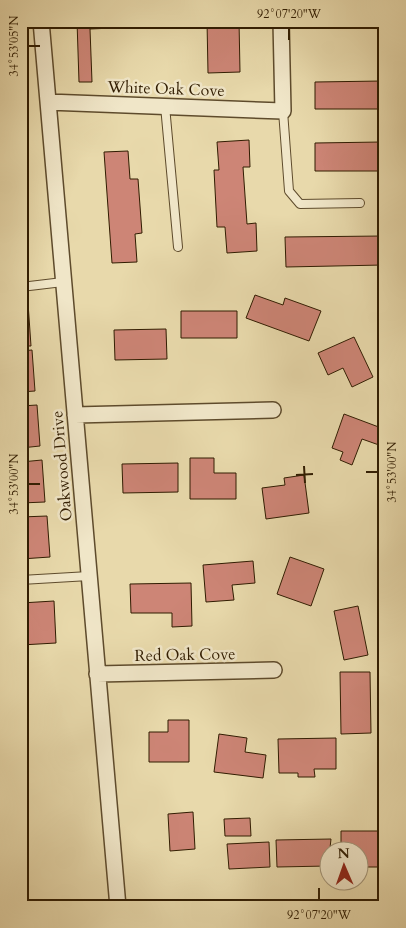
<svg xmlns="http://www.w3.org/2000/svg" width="406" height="928" viewBox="0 0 406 928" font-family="Cardo,serif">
<rect width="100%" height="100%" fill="#e8d9ab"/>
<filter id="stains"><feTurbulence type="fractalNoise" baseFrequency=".004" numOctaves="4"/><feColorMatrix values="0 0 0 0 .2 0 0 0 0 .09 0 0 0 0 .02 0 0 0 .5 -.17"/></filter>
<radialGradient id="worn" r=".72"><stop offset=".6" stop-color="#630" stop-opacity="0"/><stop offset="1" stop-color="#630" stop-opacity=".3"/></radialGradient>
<path fill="#cd8576" stroke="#301c01" d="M77,21H113V28L90,29L92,82H79Z
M207,21H239L240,72L208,73Z
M382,81L383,109H315V82Z
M249,140L250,167H243L247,224L256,223L257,251L227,253L225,227H217L214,170H219L217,142Z
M381,142V171H315V143Z
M128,151L130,179H138L142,233L135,234L137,262L112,263L104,152Z
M382,236L383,265L286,267L285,237Z
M255,295L283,305L285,298L321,311L309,341L246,318Z
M28,303L31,346H21V304Z
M181,311H237V338H181Z
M166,329L167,359L115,360L114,330Z
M354,337L373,377L352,387L343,368L328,375L318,353Z
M32,350L35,391L21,392V351Z
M37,405L40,446L21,448V406Z
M344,414L384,429L379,445L362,439L352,465L340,460L343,452L332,448Z
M190,458H214V473H236V499H190Z
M42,460L45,502L21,503V462Z
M178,463V492L123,493L122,464Z
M304,475L309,513L266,519L262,488L285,485L284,478Z
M47,516L50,557L21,559V517Z
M290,557L324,569L311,606L277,594Z
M253,561L255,583L232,585L234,600L206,602L203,565Z
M191,583L192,626L172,627V613H131L130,584Z
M54,601L56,643L21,645V603Z
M358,606L368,655L344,660L334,611Z
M340,672H370L371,733L341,734Z
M168,720H189V762H149V732H168Z
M219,734L247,738L245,752L266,755L263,778L214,772Z
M336,738V769H314L315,777H298V773H279L278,739Z
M193,812L195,849L170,851L168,814Z
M250,818L251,836H225L224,819Z
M341,831H385V867H362V871H358V850H341Z
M331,839L328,866L277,867L276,840Z
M269,842L270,867L229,869L227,844Z"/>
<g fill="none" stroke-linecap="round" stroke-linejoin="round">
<defs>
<path id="service" d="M165,106L178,247
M283,111L289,191L300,204L360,203
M21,287L63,282
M21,580L89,576"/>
<path id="minor" d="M41,21L118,907
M48,102L283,111L281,21
M75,415L273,410
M97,674L274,670"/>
</defs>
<use href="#service" stroke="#5e4b2c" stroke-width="10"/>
<use href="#minor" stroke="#5e4b2c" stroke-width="18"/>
<use href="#service" stroke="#f0e6c8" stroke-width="8"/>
<use href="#minor" stroke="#f0e6c8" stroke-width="15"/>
</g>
<path fill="none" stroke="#301c01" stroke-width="2" d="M289,28V40M28,46H40M304,466L305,483M366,472H378M296,475L313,474M28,484H40M319,888V900"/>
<g text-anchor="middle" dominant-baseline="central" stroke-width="5" stroke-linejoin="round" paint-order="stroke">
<g font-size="16" fill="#301c01" stroke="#f0e6c8">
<text transform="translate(166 89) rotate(2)">White Oak Cove</text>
<text transform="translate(62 466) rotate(-95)">Oakwood Drive</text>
<text transform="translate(185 655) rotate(-1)">Red Oak Cove</text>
</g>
</g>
<rect width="406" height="928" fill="none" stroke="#e8d9ab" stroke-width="55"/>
<g transform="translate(344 866) rotate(358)"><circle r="24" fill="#f0e6c8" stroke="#a39578"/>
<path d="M0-4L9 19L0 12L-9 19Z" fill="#8f2418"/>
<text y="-8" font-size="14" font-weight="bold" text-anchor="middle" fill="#301c01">N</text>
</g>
<rect x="28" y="28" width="350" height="872" fill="none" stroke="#301c01" stroke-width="2"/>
<g font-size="12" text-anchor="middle" fill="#301c01">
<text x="289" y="18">92°07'20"W</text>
<text transform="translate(14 46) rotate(-90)" y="4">34°53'05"N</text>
<text transform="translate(392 472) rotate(-90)" y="4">34°53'00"N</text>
<text transform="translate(14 484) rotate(-90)" y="4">34°53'00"N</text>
<text x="319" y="919">92°07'20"W</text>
</g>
<rect width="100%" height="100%" filter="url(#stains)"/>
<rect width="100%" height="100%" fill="url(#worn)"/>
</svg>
